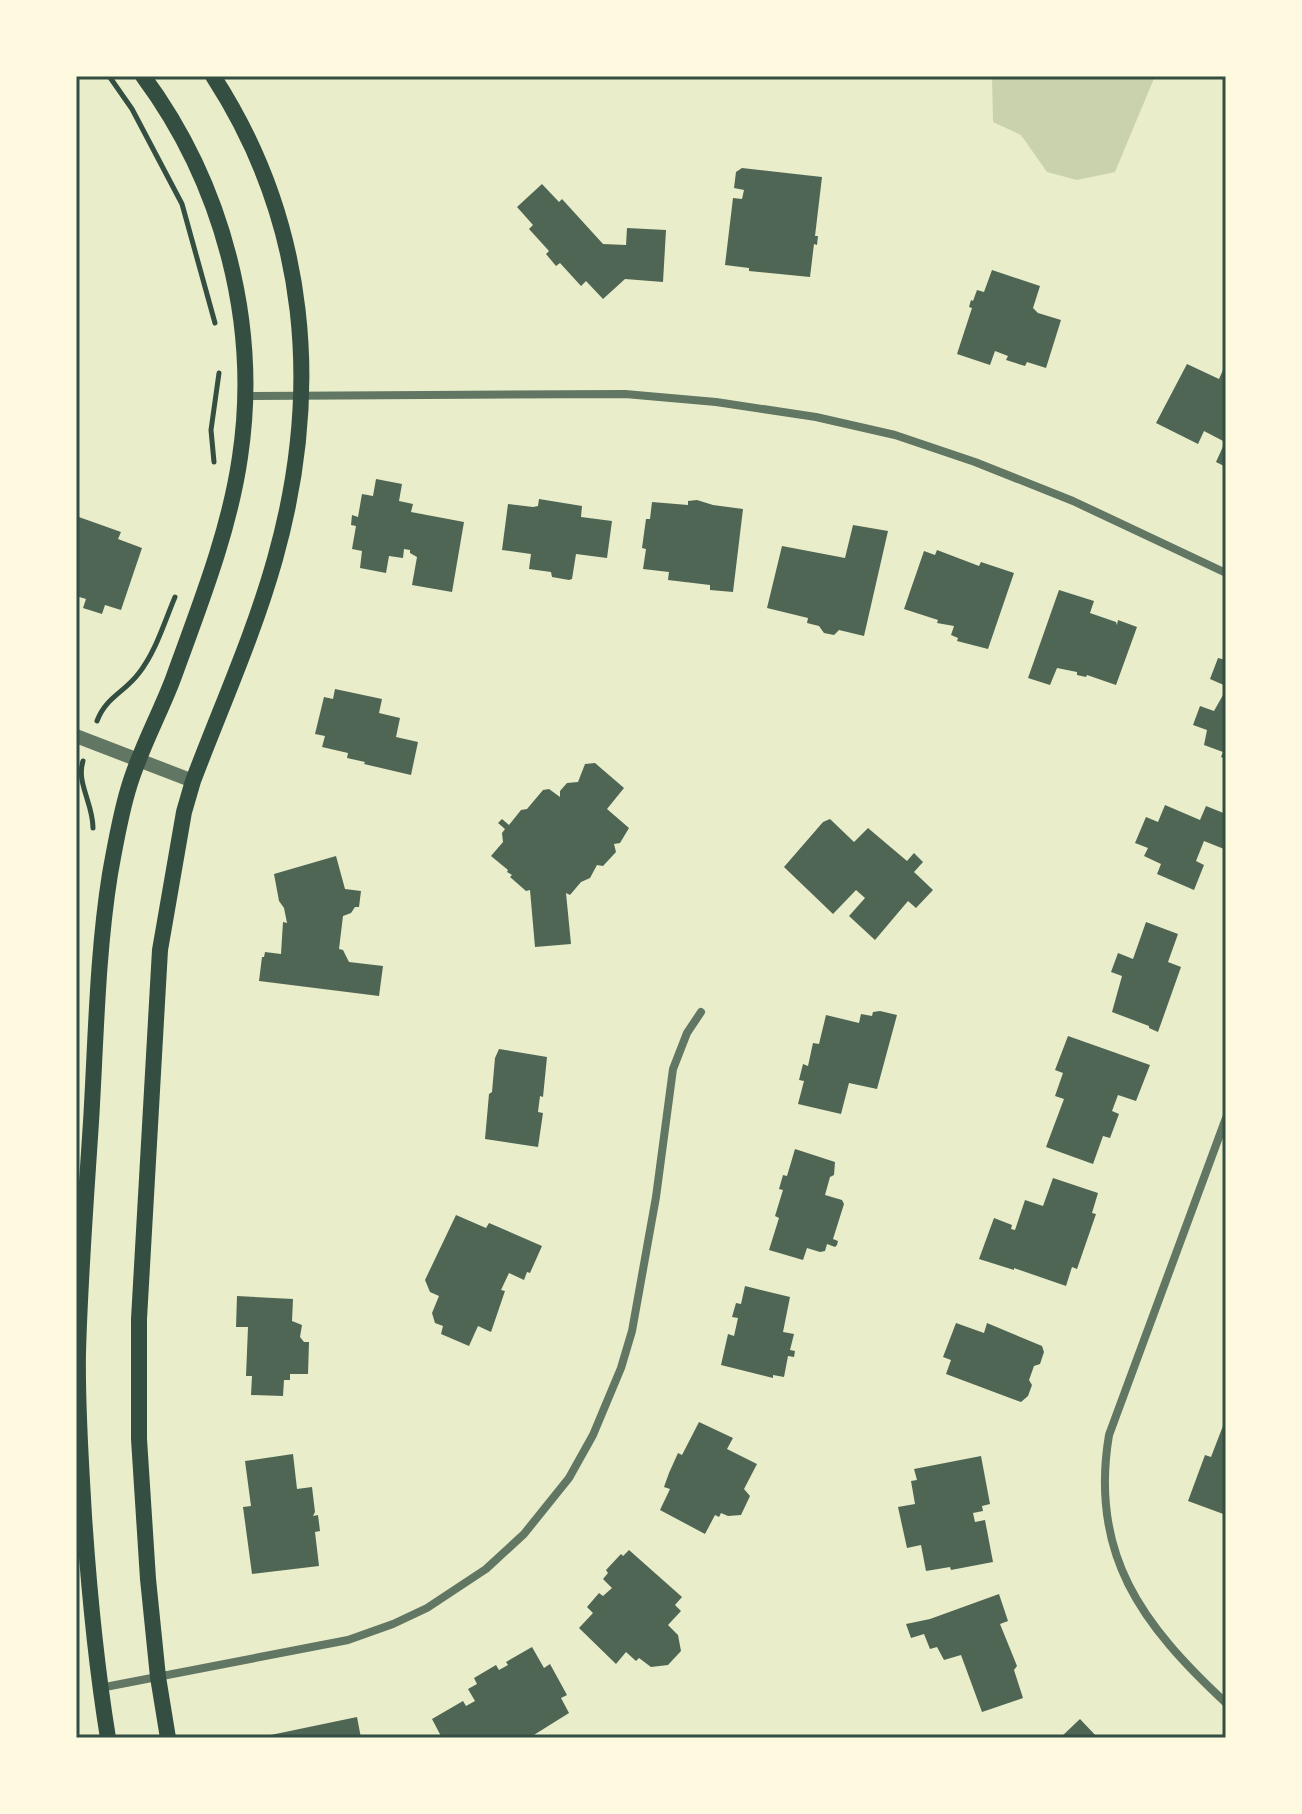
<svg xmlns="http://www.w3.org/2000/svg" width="1302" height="1814" viewBox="0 0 1302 1814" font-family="Helvetica,sans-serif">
<rect width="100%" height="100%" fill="#e9edc9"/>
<path fill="#cad2ad" d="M992,76H1155L1115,172L1077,180L1047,172L1021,135L993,122Z"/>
<path fill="#4f6655" d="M742,168L822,177L815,236H818L817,245L814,244L810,277L749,271V268L725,265L733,198L742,199L744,190L734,188L736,172Z
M542,184L559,202L562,199L603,244L626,245L627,228L666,230L663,282L625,279L603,299L586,281L581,286L560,263L556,266L546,254L549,251L529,229L533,225L517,207Z
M992,270L1040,286L1033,308L1038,313L1061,320L1046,368L1027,362L1025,366L1006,360L1008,356L995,351L990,365L957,354L972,308L969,307L971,300L973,301L977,290L984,292Z
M1187,364L1219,379L1223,370L1226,371V467L1216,462L1225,442L1204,431L1198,444L1156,423Z
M376,479L402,484L399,501L413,504L411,512L464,522L452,592L412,585L417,557L410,553V550L404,549L403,558L389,556L386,573L360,568L362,551L352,549L356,526L351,525L352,515L358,517L362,494L373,496Z
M539,499L582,506L581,517L612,521L607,558L576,554L572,579L569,580L552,577L551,572L529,569L531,554L502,550L508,504L533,507L538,506Z
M697,500L713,505L743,509L733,592L710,590V585L668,580L669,572L643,569L646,549L642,548L646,519H650L652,502L688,505V501Z
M76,516L121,532L118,539L142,548L121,610L105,605L102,614L83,608L86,599L76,596Z
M853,525L888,531L864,636L839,630L834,635L824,633L819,626L807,623L808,618L767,608L782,546L845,558Z
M937,550L979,566L981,562L1014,573L988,649L957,641L958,638L951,635L954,626L937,623L938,620L904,609L924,551L935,555Z
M1059,590L1094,601L1090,613L1116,622L1117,625L1118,620L1137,627L1116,685L1087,675L1086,677L1077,675V672L1057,668L1050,685L1028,678Z
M1218,658L1226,660V686L1210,679Z
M335,689L382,699L379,713L400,718L396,737L418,742L411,775L364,764L365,762L347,758L348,753L322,747L325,736L315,734L324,697L333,699Z
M1223,695L1226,697V759L1221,757L1223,752L1204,745L1207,730L1193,725L1200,706L1214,711Z
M595,763L624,788L607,809L629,828L620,843L614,844L616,852L603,866L597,865L590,878L581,882L570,895L566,893L571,944L535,947L530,890L526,891L510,877L512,875L507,872L508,870L491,856L503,842L502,833L505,829L498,823L502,819L509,825L521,810L527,809L543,790L549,789L560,797V791L567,783L578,782L585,764Z
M1165,805L1200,820L1206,806L1226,814L1224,849L1204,841L1196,861L1204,865L1194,890L1157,874L1161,864L1144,856L1148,848L1135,843L1146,817L1158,822Z
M830,819L854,842L868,828L907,861L914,853L923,862L914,872L933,890L916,908L908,901L875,940L849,916L865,898L856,890L833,914L784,867L823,822Z
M336,856L345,889L361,891L359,907H355L351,913L343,916L339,949L343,950L349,962L383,966L379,996L259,981L262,957H264L265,952L281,954L283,922L287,923L284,908L279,901L274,874Z
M1146,922L1178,934L1168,962L1181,967L1158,1032L1149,1028V1026L1112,1012L1122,976L1111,972L1118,953L1133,959Z
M880,1011L897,1015L877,1089L849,1083L841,1114L798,1104L804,1081L799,1080L803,1064L808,1066L813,1043L819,1044L826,1015L859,1023L861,1014L872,1016L873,1012Z
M1068,1036L1150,1065L1136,1101L1118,1095L1112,1111L1119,1114L1110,1138L1103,1136L1093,1164L1046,1147L1064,1099L1055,1096L1063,1073L1055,1070Z
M499,1049L547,1057L543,1097L540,1096L538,1112L543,1113L538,1147L485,1139L489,1094L492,1092L495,1058Z
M795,1149L835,1162L834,1175L830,1177L825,1195L842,1200L844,1204L833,1239L838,1241L837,1245L835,1247L827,1244L825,1251L820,1252L807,1248L803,1260L769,1250L779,1218L775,1216L783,1190L779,1189L783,1175L787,1176Z
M1053,1178L1098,1193L1092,1213L1096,1214L1077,1269L1072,1267L1066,1286L1014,1268V1270L979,1259L994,1218L1012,1225L1011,1229L1015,1230L1025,1200L1043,1206Z
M456,1215L486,1228L489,1223L542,1246L530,1273L527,1272L524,1280L509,1273L501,1290L505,1291L491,1332L478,1326L469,1346L441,1334L443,1326L435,1323L432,1313L439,1296L430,1292L425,1280Z
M745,1286L790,1297L783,1332L794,1334L790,1350L795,1351L794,1357L788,1356L784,1377L773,1375V1378L721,1365L728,1334L734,1336L738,1318L732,1317L736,1303L741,1304Z
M237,1296L293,1299L292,1321L302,1325L300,1337L304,1342H309L308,1374H290V1380H284L283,1396L251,1395L252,1376H246L248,1327H236Z
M956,1323L984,1333L987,1323L1042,1346L1044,1352L1040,1364L1034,1366L1029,1380L1032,1385L1028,1396L1021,1402L946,1374L951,1360L943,1357Z
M1226,1418V1515L1188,1501L1205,1455L1211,1457Z
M699,1422L733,1438L727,1449L757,1464L744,1489L750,1496L741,1515L728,1516L721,1513L719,1517L715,1515L705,1534L660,1510L670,1489L664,1487L669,1473L678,1453L682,1455Z
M293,1454L297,1489L312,1487L315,1512L313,1516L318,1515L320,1531L315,1532L319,1566L252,1574L243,1507L251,1506L245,1461Z
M981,1456L990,1504L982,1506L983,1511L973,1513L975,1522L985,1520L993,1562L951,1570L950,1567L926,1571L921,1545L907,1548L898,1507L915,1504L911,1481L917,1480L914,1469Z
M629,1550L682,1597L675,1605L681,1611L668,1625L678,1635L681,1651L668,1665L651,1667L639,1658L636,1661L626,1652L616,1664L579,1628L593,1613L587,1607L599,1593L603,1596L612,1588L603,1579L608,1573L606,1570L621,1554L623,1556Z
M999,1594L1008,1621L1000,1624L1017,1666L1014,1670L1023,1698L982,1712L961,1655L944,1660L937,1647L930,1649L924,1634L911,1638L906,1624L930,1619Z
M532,1647L544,1668L550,1664L567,1695L561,1698L569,1713L529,1738H442L432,1719L463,1701L466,1706L475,1701L468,1689L477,1684L474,1678L496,1665L499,1670L508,1665L506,1662Z
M357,1717L361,1738H261V1737Z
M1080,1719L1098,1738H1060Z"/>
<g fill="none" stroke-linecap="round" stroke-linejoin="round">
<path stroke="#344e41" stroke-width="5" d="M109,76L132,109L182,204L215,323
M214,462L211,430L219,373
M97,721C106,697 124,693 139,673C156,651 164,623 175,597
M83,761C76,783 93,803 93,828"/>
<path stroke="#617663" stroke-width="8" d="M246,396L625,394L716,402L816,417L895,435L975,462L1073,501L1226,573
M1226,1118L1109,1435C1089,1554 1142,1625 1226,1703
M100,1688L348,1640L393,1624L427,1608L486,1569L524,1534L569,1478L593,1435L621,1368L632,1331L656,1197L673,1069L687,1033L701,1012"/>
<path stroke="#617663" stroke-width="14" d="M76,736L193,781"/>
<path stroke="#344e41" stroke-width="16" d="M108,1738C96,1664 89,1591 84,1516C81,1462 77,1407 78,1353C80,1276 86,1199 91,1122C96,1040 97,955 110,874C115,846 120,817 128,790C139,751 159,716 173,679C199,607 229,533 240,457C260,324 223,184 143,76
M168,1738L158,1677L148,1579L139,1439V1319L160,950L184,812L193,781C221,707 254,634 275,559C322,392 309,224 213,76"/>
</g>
<rect width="1302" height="1814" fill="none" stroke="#fefae0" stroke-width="156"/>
<rect x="78" y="78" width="1146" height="1658" fill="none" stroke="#344e41" stroke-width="3"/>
</svg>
